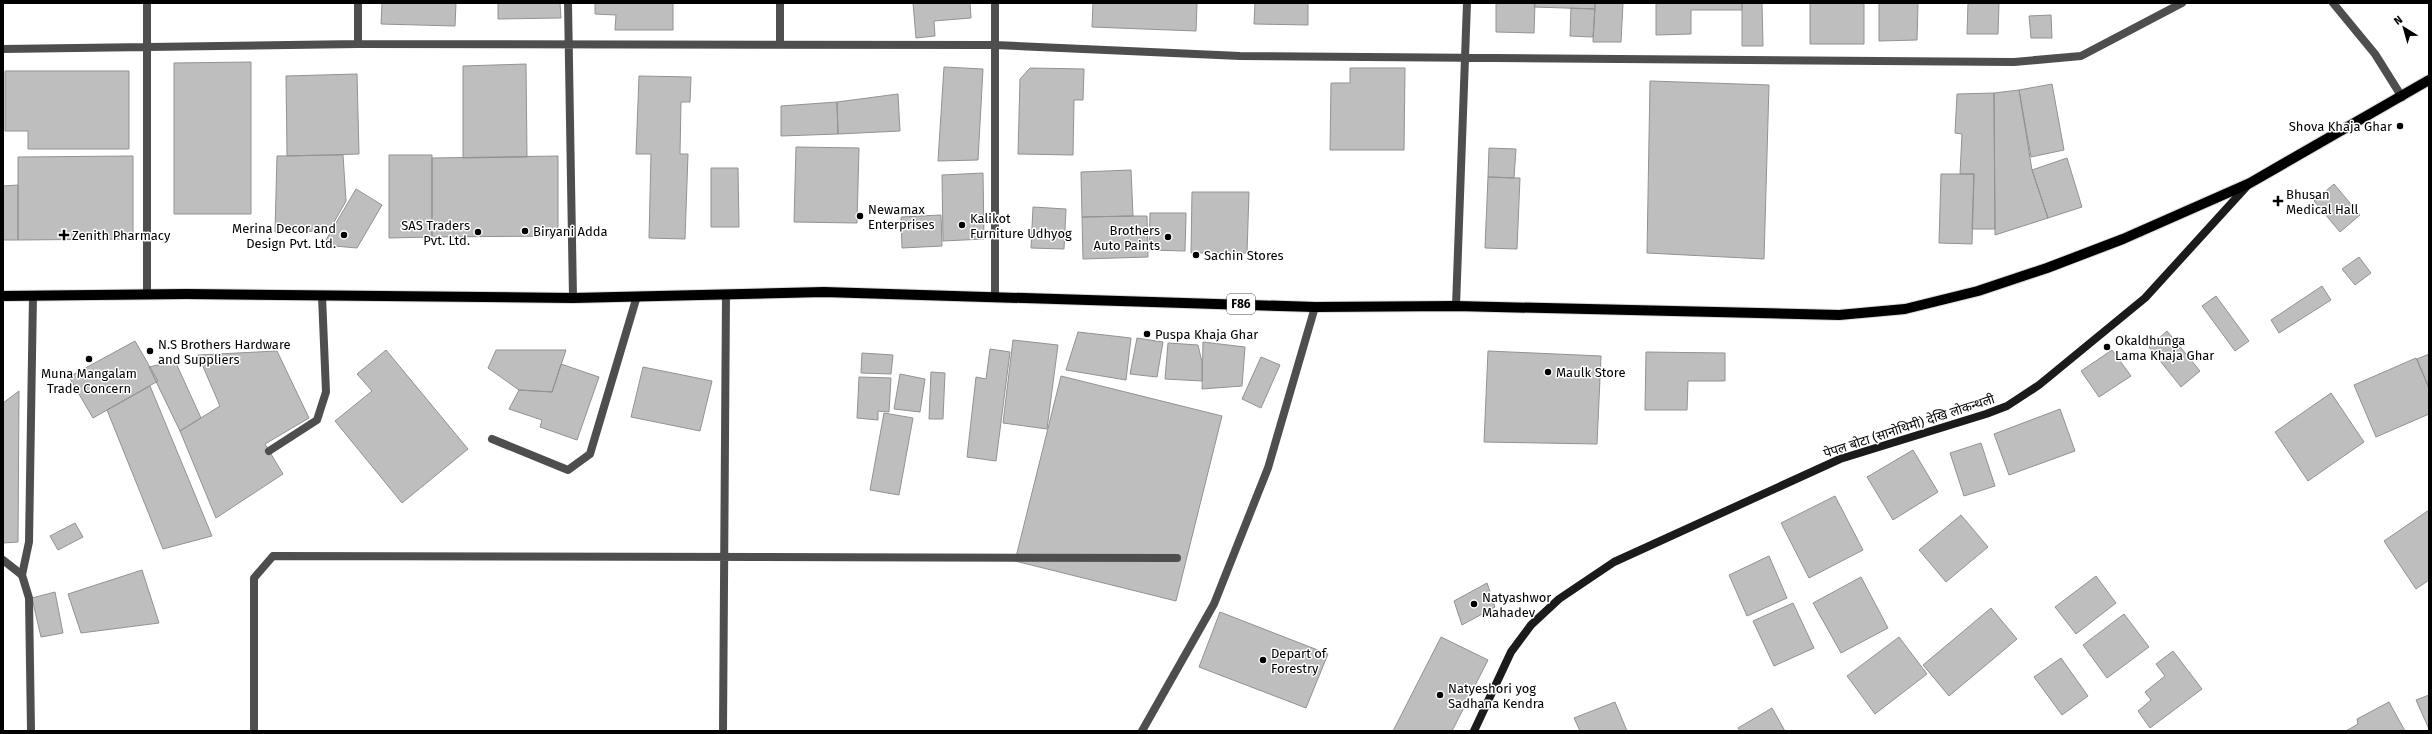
<svg xmlns="http://www.w3.org/2000/svg" width="2432" height="734" viewBox="0 0 2432 734" font-family="'Fira Sans','Noto Sans Devanagari',sans-serif">
<rect width="100%" height="100%" fill="#fff"/>
<path fill="#bebebe" stroke="#929292" d="M382,3H456L455,26L381,24Z
M498,3H560L561,18L498,19Z
M595,3H673V30H615L616,15L595,14Z
M913,3H970L971,18L934,21L935,36L916,38Z
M1093,3H1197L1196,31L1092,27Z
M1255,3H1308V25L1254,24Z
M1496,3H1535L1534,33L1496,32Z
M1535,3H1595V9L1534,7Z
M1595,3H1623L1621,42H1593Z
M1656,3H1742V10H1691V34L1656,35Z
M1742,3H1762L1763,46H1742Z
M1810,3H1864V44H1810Z
M1879,3H1918L1917,40L1879,41Z
M1968,3H1999L1998,34H1967Z
M1571,8L1595,9L1593,37L1570,36Z
M2051,15L2052,38H2031L2029,16Z
M251,62V214H174V63Z
M526,64L527,157L463,158V66Z
M944,67L983,69L978,160L938,161Z
M1030,68L1084,69L1083,100H1074L1073,155L1018,154L1020,79Z
M1350,68H1405L1404,150H1330L1331,83H1350Z
M5,71H129V149H28V131H5Z
M357,74L359,154L287,156L286,76Z
M639,76L691,77L690,102H681L680,154H688L685,239L649,238L651,154H636Z
M1650,81L1769,85L1764,259L1647,253Z
M2052,84L2064,150L2031,157L2019,90Z
M2019,90L2032,170L2048,218L1995,235L1994,93Z
M1994,93L1995,229H1972L1974,174H1960L1962,134L1955,133L1957,94Z
M898,94L900,131L838,134L837,102Z
M837,102L838,134L781,136V106Z
M796,147L859,148L857,223L794,222Z
M1489,148L1516,149L1514,178L1488,177Z
M343,155L346,201L329,231L275,232L277,156Z
M389,155H432V237L389,238Z
M133,156V239L18,240V157Z
M558,156V236L432,237V158Z
M2067,158L2082,207L2048,218L2032,170Z
M711,168H738L739,227H711Z
M1131,170L1133,216L1082,217L1081,172Z
M983,173L984,239L943,241L942,175Z
M1941,174H1974L1972,244L1939,243Z
M1488,177L1520,178L1517,249L1485,248Z
M2334,184L2360,215L2340,232L2314,201Z
M18,185V240H3V186Z
M356,189L382,205L357,248L323,245Z
M1192,192H1249L1247,253H1191Z
M1033,207L1066,209L1064,249L1031,248Z
M1150,213H1186L1185,251L1149,250Z
M941,215L942,246L902,248L901,217Z
M1133,216H1147L1148,257L1083,259L1082,217Z
M2359,257L2371,273L2355,285L2342,269Z
M2322,286L2331,300L2279,333L2271,320Z
M2216,296L2249,341L2235,351L2202,306Z
M2167,331L2200,371L2181,387L2149,347Z
M1078,332L1131,338L1126,380L1066,370Z
M1137,338L1163,342L1157,377L1130,374Z
M1013,340L1058,345L1047,429L1003,423Z
M135,341L158,381L93,418L69,377Z
M1203,342L1245,347L1242,386L1202,389Z
M1168,343L1198,345L1202,362V381L1165,379Z
M990,349L1010,352L996,461L967,457L976,377L986,379Z
M386,350L468,449L402,503L335,421L372,391L357,374Z
M496,350H566L552,392L519,390L488,368Z
M2112,350L2131,376L2099,397L2081,371Z
M277,351L309,418L265,444L283,474L216,518L180,431L220,406L198,355Z
M1488,351L1601,356L1597,444L1484,442Z
M1646,352L1725,353V381H1688L1687,410H1645Z
M862,353L893,355L891,374L861,373Z
M2429,354V388L2417,359Z
M1261,357L1280,365L1261,408L1242,399Z
M2416,358L2429,388V414L2376,437L2354,385Z
M175,361L201,418L180,431L149,367Z
M561,364L599,377L577,440L540,427L542,420L509,409L519,390L552,392Z
M643,367L712,381L700,431L631,417Z
M931,372L945,373L943,419H929Z
M900,374L925,379L920,412L894,409Z
M1061,376L1222,416L1176,601L1015,561Z
M859,377L891,378L889,412L878,411V420L857,418Z
M150,386L212,536L163,549L107,410Z
M19,391L18,542L3,543V403Z
M2331,393L2364,442L2308,481L2275,432Z
M2060,409L2075,451L2009,475L1994,434Z
M884,413L913,418L899,495L870,490Z
M1981,443L1995,486L1964,496L1950,453Z
M1913,450L1938,492L1893,520L1867,477Z
M1835,496L1863,550L1809,578L1781,523Z
M2429,510V580L2416,589L2384,541Z
M1961,515L1988,547L1946,582L1919,550Z
M75,523L83,537L58,550L50,536Z
M1769,556L1787,598L1747,616L1729,575Z
M142,570L159,623L81,633L68,594Z
M2096,576L2116,603L2076,634L2055,607Z
M1861,577L1888,628L1841,653L1813,603Z
M1487,583L1495,607L1462,625L1454,601Z
M55,592L63,633L41,637L32,598Z
M1793,603L1814,648L1774,666L1753,621Z
M1991,608L2017,639L1949,696L1923,665Z
M1220,612L1328,654L1306,708L1199,667Z
M2124,614L2149,647L2107,678L2083,645Z
M1441,637L1488,660L1452,731H1393Z
M1899,637L1927,674L1875,714L1847,676Z
M2173,651L2202,689L2150,728L2138,711L2151,700L2145,692L2165,676L2156,664Z
M2061,658L2088,696L2062,715L2034,677Z
M2429,695V729L2416,700Z
M1615,702L1627,731H1580L1574,718Z
M2389,702L2405,731H2346L2358,724L2357,719Z
M1772,708L1785,731H1740L1738,728Z"/>
<g fill="none" stroke-linecap="round" stroke-linejoin="round">
<defs>
<path id="primary" d="M3,296L186,294L573,298L824,292L1315,307L1456,306L1839,315L1905,309L1978,291L2047,268L2123,239L2250,183L2429,80"/>
</defs>
<use href="#primary" stroke="#dbdbdb" stroke-width="12"/>
<path stroke="#4e4e4e" stroke-width="8" d="M492,439L568,470L590,454L637,296
M269,451L317,420L326,392L322,296
M22,575L29,542L33,295"/>
<path stroke="#4e4e4e" stroke-width="8" d="M147,3V294
M568,3L573,298
M995,3V296
M2333,3L2375,54L2402,97
M358,44V3
M780,44V3
M3,49L358,44L995,45L1240,56L2014,62L2081,56L2182,3
M1456,306L1467,3
M3,560L22,575L29,598L31,731
M254,731V578L273,556L1177,558
M723,731L726,294
M1142,731L1214,604L1268,468L1315,307"/>
<path stroke="#1b1b1b" stroke-width="8" d="M1474,731L1511,652L1531,625L1559,599L1614,562L1840,459L1986,414L2007,406L2039,385L2145,298L2248,185"/>
<use href="#primary" stroke="#000" stroke-width="10"/>
</g>
<g fill="#000" stroke="#fff" stroke-width="1.5">
<circle cx="2400" cy="126" r="4"/>
<path d="M2276 195h4v4h4v4h-4v4h-4v-4h-4v-4h4z"/>
<circle cx="860" cy="216" r="4"/>
<circle cx="962" cy="225" r="4"/>
<circle cx="525" cy="231" r="4"/>
<circle cx="478" cy="232" r="4"/>
<path d="M62 229h4v4h4v4h-4v4h-4v-4h-4v-4h4z"/>
<circle cx="344" cy="235" r="4"/>
<circle cx="1168" cy="237" r="4"/>
<circle cx="1196" cy="255" r="4"/>
<circle cx="1147" cy="334" r="4"/>
<circle cx="2107" cy="347" r="4"/>
<circle cx="150" cy="351" r="4"/>
<circle cx="89" cy="359" r="4"/>
<circle cx="1548" cy="372" r="4"/>
<circle cx="1474" cy="604" r="4"/>
<circle cx="1263" cy="660" r="4"/>
<circle cx="1440" cy="695" r="4"/>
</g>
<g text-anchor="middle" dominant-baseline="central" stroke-width="3" stroke-linejoin="round" paint-order="stroke">
<rect fill="#fff" stroke="#4c4c4c" stroke-width="1" x="1227" y="294" width="28" height="20" rx="3"/>
<g font-size="12" font-weight="bold" fill="#000">
<text x="1241" y="304">F86</text>
</g>
<g font-size="13" fill="#000" stroke="#fff" text-anchor="start">
<text x="2392" y="126" text-anchor="end">Shova Khaja Ghar</text>
<text x="2286" y="194">Bhusan<tspan x="2286" dy="15">Medical Hall</tspan></text>
<text x="868" y="209">Newamax<tspan x="868" dy="15">Enterprises</tspan></text>
<text x="970" y="218">Kalikot<tspan x="970" dy="15">Furniture Udhyog</tspan></text>
<text x="470" y="225" text-anchor="end">SAS Traders<tspan x="470" dy="15">Pvt. Ltd.</tspan></text>
<text x="336" y="228" text-anchor="end">Merina Decor and<tspan x="336" dy="15">Design Pvt. Ltd.</tspan></text>
<text x="1160" y="230" text-anchor="end">Brothers<tspan x="1160" dy="15">Auto Paints</tspan></text>
<text x="533" y="231">Biryani Adda</text>
<text x="72" y="235">Zenith Pharmacy</text>
<text x="1204" y="255">Sachin Stores</text>
<text x="1155" y="334">Puspa Khaja Ghar</text>
<text x="2115" y="340">Okaldhunga<tspan x="2115" dy="15">Lama Khaja Ghar</tspan></text>
<text x="158" y="344">N.S Brothers Hardware<tspan x="158" dy="15">and Suppliers</tspan></text>
<text x="1556" y="372">Maulk Store</text>
<text x="89" y="373" text-anchor="middle">Muna Mangalam<tspan x="89" dy="15">Trade Concern</tspan></text>
<text x="1482" y="597">Natyashwor<tspan x="1482" dy="15">Mahadev</tspan></text>
<text x="1271" y="653">Depart of<tspan x="1271" dy="15">Forestry</tspan></text>
<text x="1448" y="688">Natyeshori yog<tspan x="1448" dy="15">Sadhana Kendra</tspan></text>
</g>
<g font-size="13" fill="#000" stroke="#fff">
<text transform="translate(1909 426) rotate(-18)">पेपल बोटा (सानोथिमी) देखि लोकन्थली</text>
</g>
</g>
<rect width="2432" height="734" fill="none" stroke="#000000" stroke-width="8"/>
<g transform="translate(2404 28) rotate(323)" stroke="#ffffff" stroke-width="3" paint-order="stroke">
<path d="M0-3L7 15L0 10L-7 15Z" fill="#000000"/>
<text y="-6" font-size="11" font-weight="bold" text-anchor="middle" fill="#000000">N</text>
</g>
</svg>
